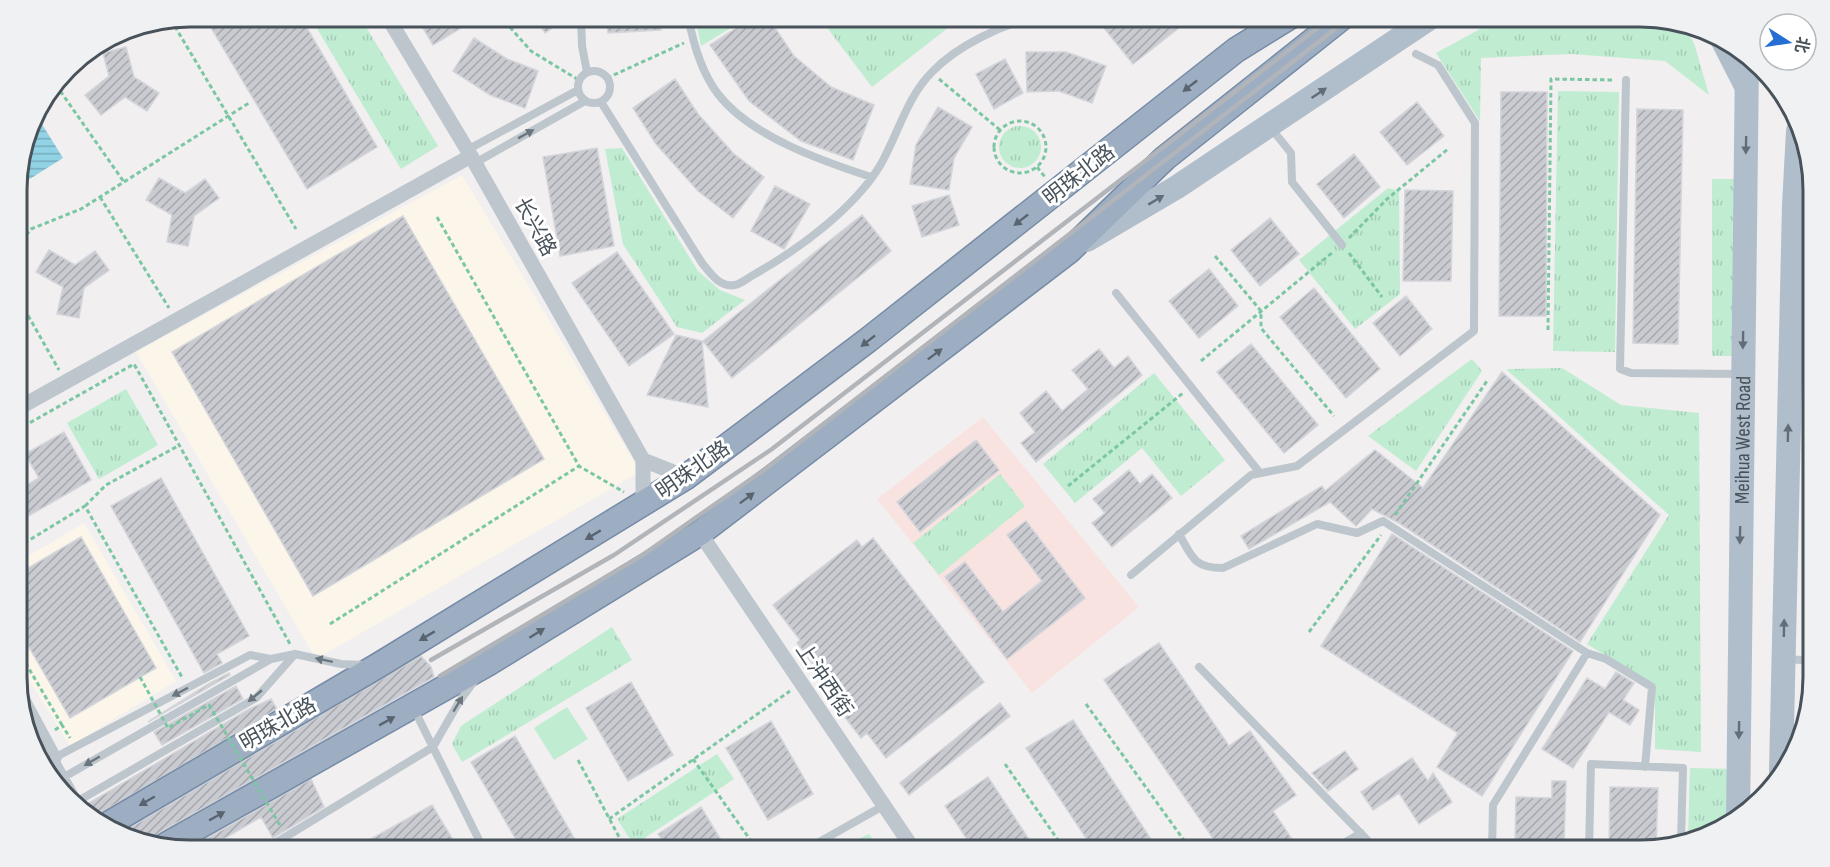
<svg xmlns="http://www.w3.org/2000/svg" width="1830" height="867" viewBox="0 0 1830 867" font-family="'Sofia Sans Condensed','Noto Sans SC',sans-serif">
<defs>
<pattern id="grass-tufts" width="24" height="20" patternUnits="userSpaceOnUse" patternTransform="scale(1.5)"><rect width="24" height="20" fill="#c0ecd2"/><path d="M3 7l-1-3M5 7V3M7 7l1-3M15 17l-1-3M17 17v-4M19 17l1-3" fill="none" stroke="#a6ccb7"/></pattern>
<pattern id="water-rules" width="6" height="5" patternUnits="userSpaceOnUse" patternTransform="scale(1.5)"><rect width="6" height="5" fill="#91d2e5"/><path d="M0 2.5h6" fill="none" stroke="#78adbd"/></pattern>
<pattern id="building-hatch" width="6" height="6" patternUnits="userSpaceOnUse" patternTransform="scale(1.5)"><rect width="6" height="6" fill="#c9cbd1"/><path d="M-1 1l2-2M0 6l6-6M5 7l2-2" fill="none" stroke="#a5a7ad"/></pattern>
</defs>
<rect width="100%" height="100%" fill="#f1efef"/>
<path fill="#fbf6e9" d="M462,175L640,472L316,659L136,352Z
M84,523L176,681L70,746L18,662V562Z"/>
<path fill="#f9e3e1" d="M983,417L1139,607L1032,693L877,499Z"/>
<path fill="url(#grass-tufts)" d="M695,16H749V17L701,46Z
M844,16H962V17L872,87L828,29Z
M1504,16H1640L1683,26L1694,43L1709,95L1665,61L1571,54L1481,58L1480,121L1436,53Z
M310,17H360L438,146L401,169Z
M1558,91L1619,92L1615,352L1553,351Z
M999 147a21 21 0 1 1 42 0a21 21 0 1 1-42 0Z
M622,148L698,271L720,290L745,300L702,333L677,327L623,244L605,149Z
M1712,179H1735V356H1712Z
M1388,188L1399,191L1400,294L1355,329L1299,260Z
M1472,359L1482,371L1416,471L1368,436Z
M1562,368L1621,405L1699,413L1701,752L1655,749V686L1587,644L1669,515L1506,369Z
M1154,373L1225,460L1181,496L1142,448L1075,503L1043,464Z
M126,389L158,445L99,479L67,423Z
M1000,474L1025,506L939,575L913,543Z
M612,627L632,660L462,762L452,744L461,726Z
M717,754L734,779L634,845L617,819Z
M1690,768L1734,769L1733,823L1688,838Z
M869,834L881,850H836Z"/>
<path fill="#c0ecd2" d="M567,707L588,739L554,760L534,728Z"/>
<path fill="url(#water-rules)" d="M35,113L63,158L17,187V178Z"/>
<path fill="url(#building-hatch)" stroke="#d3d5da" stroke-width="1.5" d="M204,16H300L377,147L307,189Z
M416,16H454L461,28L433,45Z
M534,16H570L545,33Z
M607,16H660L661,30L608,33Z
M755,16H767L794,56L831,87L874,105L853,160L801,141L749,101L710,45Z
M1118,16H1194L1133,64L1104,28Z
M474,38L507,59L538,71L525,108L490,95L453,71Z
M126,47L134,77L159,93L147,111L125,97L101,115L85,95L109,76L103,53Z
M1026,52H1066L1106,66L1092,103L1059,91L1027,92Z
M1005,59L1023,93L994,109L976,74Z
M675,79L698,114L734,154L764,177L733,218L698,191L656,144L633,108Z
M1501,92H1547L1546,316H1499Z
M1417,102L1444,136L1407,165L1380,132Z
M938,107L972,127L954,158L949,190L910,184L916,145Z
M1637,109L1683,110L1678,344L1633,343Z
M597,148L614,246L560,256L543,157Z
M1354,154L1380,187L1344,218L1317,184Z
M159,178L185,193L205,179L219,198L194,216L188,246L167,242L172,215L146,200Z
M775,186L810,204L784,249L751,231Z
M1405,190L1453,191L1451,281H1403Z
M949,195L959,225L922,237L912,206Z
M862,215L891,251L732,378L703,341Z
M403,216L544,459L313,596L172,352Z
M1270,218L1299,254L1260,286L1231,250Z
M49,250L75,265L95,251L109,270L84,288L79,318L57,314L63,287L36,272Z
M617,252L674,334L629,366L572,283Z
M1209,269L1238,306L1199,338L1169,301Z
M1314,288L1380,369L1346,398L1280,317Z
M1406,296L1432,329L1400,356L1373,323Z
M676,335L702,341L708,407L647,395Z
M1251,344L1318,425L1284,453L1217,372Z
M1099,349L1114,368L1128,356L1142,375L1036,462L1021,443L1035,432L1020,413L1046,391L1062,411L1088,389L1072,370Z
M1502,372L1660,515L1580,642L1399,523L1372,509L1356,526L1330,502L1249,549L1241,536L1322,486L1325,491L1375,450L1423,488Z
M64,432L91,480L18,522V490L39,478L25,454Z
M976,440L999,470L920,532L897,502Z
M1129,470L1140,484L1152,474L1172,498L1112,547L1092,523L1105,513L1093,499Z
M161,478L249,636L217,654L222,663L204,673L111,506Z
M1026,521L1085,598L1007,659L945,577L965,562L1003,612L1042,581L1007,535Z
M1392,534L1573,651L1482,796L1437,767L1458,733L1321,646Z
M81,537L156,668L70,718L18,628V574Z
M873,538L984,682L886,758L867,733L861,738L844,716L849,711L797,643L800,640L773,605L857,540L862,547Z
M1159,643L1229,746L1250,731L1296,795L1273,811L1292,839L1276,850H1221L1104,680Z
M421,656L431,667L434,677L159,833L153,842L119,834Z
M1616,672L1634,683L1623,700L1639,710L1630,725L1609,712L1573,768L1542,749L1587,678L1605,689Z
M229,673L230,675L148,722L210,683Z
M631,682L673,755L628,781L586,708Z
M236,686L243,699L162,745L154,732Z
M271,699L277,709L94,817L82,807L249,709Z
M1000,703L1010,716L909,795L900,783Z
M1073,720L1158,850H1094L1026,748Z
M771,721L813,794L768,820L726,748Z
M515,736L581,850H522L471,762Z
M1345,751L1358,769L1328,791L1312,773Z
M1412,758L1428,781L1433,773L1452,802L1419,824L1399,793L1373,810L1361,792Z
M988,777L1036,850H974L945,806Z
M311,779L324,807L273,838L261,817L205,850H187Z
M1552,781H1566L1564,846L1515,845L1516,797L1552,798Z
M1610,787L1658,788L1656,848L1609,850Z
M432,805L459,850H415L411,844L399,850H351Z
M701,807L724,845L716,850H669L658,834Z"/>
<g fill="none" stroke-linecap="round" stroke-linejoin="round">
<defs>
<path id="trunk" d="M105,826L379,665L686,477L868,340L1236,50L1291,16
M166,845L487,664L700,533L1069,251L1165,158L1344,16"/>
</defs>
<use href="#trunk" stroke="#758ba6" stroke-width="27"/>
<path stroke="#7bc7a3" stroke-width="3" stroke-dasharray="4.5 3" stroke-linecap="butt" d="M500,16L531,51L577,79
M171,20L296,229
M607,78L684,43
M939,79L1000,130
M56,85L124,182
M994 147a26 26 0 1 1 52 0a26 26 0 1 1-52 0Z
M1037,167L1045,177
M100,197L169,308
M437,217L579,466L624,492
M1349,238L1387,199L1448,149
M17,247L31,229L81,209L249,103
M1349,253L1382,297
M1215,256L1261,311V328L1334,416
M17,296L59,370
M1548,330L1551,79L1615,80
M1201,361L1333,252
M17,430L134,364L290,644
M1068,486L1183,393
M85,506L106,485L178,446
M1395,515L1487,381
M18,547L85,506L183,679
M330,624L579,466
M1309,632L1381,535
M18,650L62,725
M1086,704L1191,850
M55,730L62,725L70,738
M693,759L756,848
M578,760L626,850
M1005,764L1065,850
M609,819L790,691"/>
<path stroke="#bec6cd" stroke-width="8" d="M581,16L582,46L587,72
M688,16C693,43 701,72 718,94C750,136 822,161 871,177
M578 87a16 16 0 1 1 32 0a16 16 0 1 1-32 0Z
M1626,80L1620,369L1631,373L1741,374
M601,102L702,263C710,273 720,288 735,285C741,284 749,277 755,274C799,249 855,208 881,164C898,134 907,97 932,72C958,45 1000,26 1036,16
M1270,127L1291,153L1292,182L1342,245
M467,150L578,90
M475,163L585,101
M1116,293L1260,473
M1179,534C1192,557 1194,568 1223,568L1317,524L1357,533L1383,521L1587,653L1606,659L1652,687L1645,767
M1131,575L1251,475L1297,466L1474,331L1475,123L1438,65L1416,54
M271,659L250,655L54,758L78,801L256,698L295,654
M1788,659L1813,661
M1199,667L1377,850
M414,709L484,850
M58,787L64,777L271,659L295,654L341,664L365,665
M264,850L433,747L459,702L475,680
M805,850L883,806
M1332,850L1361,833
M1492,850L1493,805L1587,653
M1589,850L1591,764L1683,768L1681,840"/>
<path stroke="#bec6cd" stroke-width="15" d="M387,16L471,156L643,460V504
M17,409L471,156
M643,460L686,477
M700,533L914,850
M18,691L54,758"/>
<g stroke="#b0bdcb" stroke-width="24">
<path d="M1722,39L1745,84"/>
<path d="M1087,240L1177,187L1433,16"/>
<path d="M1781,771L1794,205L1798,131"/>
<path id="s1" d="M1738,820L1747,61"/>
</g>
<use href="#trunk" stroke="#9daec2" stroke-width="24"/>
<path stroke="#b1b4b9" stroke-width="4.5" d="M431,660L614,555L772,449L1333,16
M440,676L641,556L764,470L1352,16"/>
<path stroke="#7bc7a3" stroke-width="3" stroke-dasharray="4.5 3" stroke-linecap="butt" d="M140,677L168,728L209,705L281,827"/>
</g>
<defs><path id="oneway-solid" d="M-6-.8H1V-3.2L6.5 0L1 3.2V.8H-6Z" transform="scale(1.5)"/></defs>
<g fill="#596470">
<use href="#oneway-solid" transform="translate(1190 86) rotate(142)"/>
<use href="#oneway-solid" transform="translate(1021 220) rotate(142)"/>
<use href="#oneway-solid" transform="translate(868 341) rotate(142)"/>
<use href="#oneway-solid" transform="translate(935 354) rotate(-37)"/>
<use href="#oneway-solid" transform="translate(747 498) rotate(-37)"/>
<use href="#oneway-solid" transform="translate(593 535) rotate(149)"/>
<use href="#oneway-solid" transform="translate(537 633) rotate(-32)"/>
<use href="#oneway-solid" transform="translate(427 636) rotate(149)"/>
<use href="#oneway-solid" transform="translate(387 721) rotate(-29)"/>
<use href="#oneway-solid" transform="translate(147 801) rotate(150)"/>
<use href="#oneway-solid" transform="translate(217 816) rotate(-29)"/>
</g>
<g fill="#626d77">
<use href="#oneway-solid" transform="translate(1319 93) rotate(-34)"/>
<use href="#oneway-solid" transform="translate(1746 145) rotate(91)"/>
<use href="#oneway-solid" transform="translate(1156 200) rotate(-31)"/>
<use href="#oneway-solid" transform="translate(1743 340) rotate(91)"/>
<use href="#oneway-solid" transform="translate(1788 433) rotate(-89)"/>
<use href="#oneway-solid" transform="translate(1740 535) rotate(91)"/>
<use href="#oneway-solid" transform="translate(1784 628) rotate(-89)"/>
<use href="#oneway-solid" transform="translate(1739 730) rotate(91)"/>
</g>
<g fill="#6b757d">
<use href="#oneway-solid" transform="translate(526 134) rotate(-29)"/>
<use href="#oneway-solid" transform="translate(324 660) rotate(-168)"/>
<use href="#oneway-solid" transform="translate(180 692) rotate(152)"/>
<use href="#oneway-solid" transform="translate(255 696) rotate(140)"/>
<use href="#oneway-solid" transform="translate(458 704) rotate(-59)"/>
<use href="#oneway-solid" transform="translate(92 761) rotate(150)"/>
</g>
<g text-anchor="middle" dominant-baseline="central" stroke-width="6" stroke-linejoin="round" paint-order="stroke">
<g font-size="21" fill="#48525b" stroke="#fff">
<text transform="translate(1079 175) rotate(-38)">明珠北路</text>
<text transform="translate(535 227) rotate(61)">长兴路</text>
<text stroke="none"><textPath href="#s1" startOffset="380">Meihua West Road</textPath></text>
<text transform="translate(693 470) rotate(-35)">明珠北路</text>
<text transform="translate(824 680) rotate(56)">上沖西街</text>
<text transform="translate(278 724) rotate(-30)">明珠北路</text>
</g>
</g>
<path d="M0 0H1830V867H0ZM190 27H1640A163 163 0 0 1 1803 190V677A163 163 0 0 1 1640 840H190A163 163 0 0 1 27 677V190A163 163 0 0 1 190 27Z" fill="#f0f1f2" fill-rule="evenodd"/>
<path fill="none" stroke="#48525b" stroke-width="3" d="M190 27H1640A163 163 0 0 1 1803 190V677A163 163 0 0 1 1640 840H190A163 163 0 0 1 27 677V190A163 163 0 0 1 190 27Z"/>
<g transform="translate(1788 42) rotate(102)"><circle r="28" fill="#ffffff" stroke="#b6babd" stroke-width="1.5"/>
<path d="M0-4.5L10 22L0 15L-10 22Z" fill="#266ed4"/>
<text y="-9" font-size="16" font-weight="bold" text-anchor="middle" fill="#48525b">北</text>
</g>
</svg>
